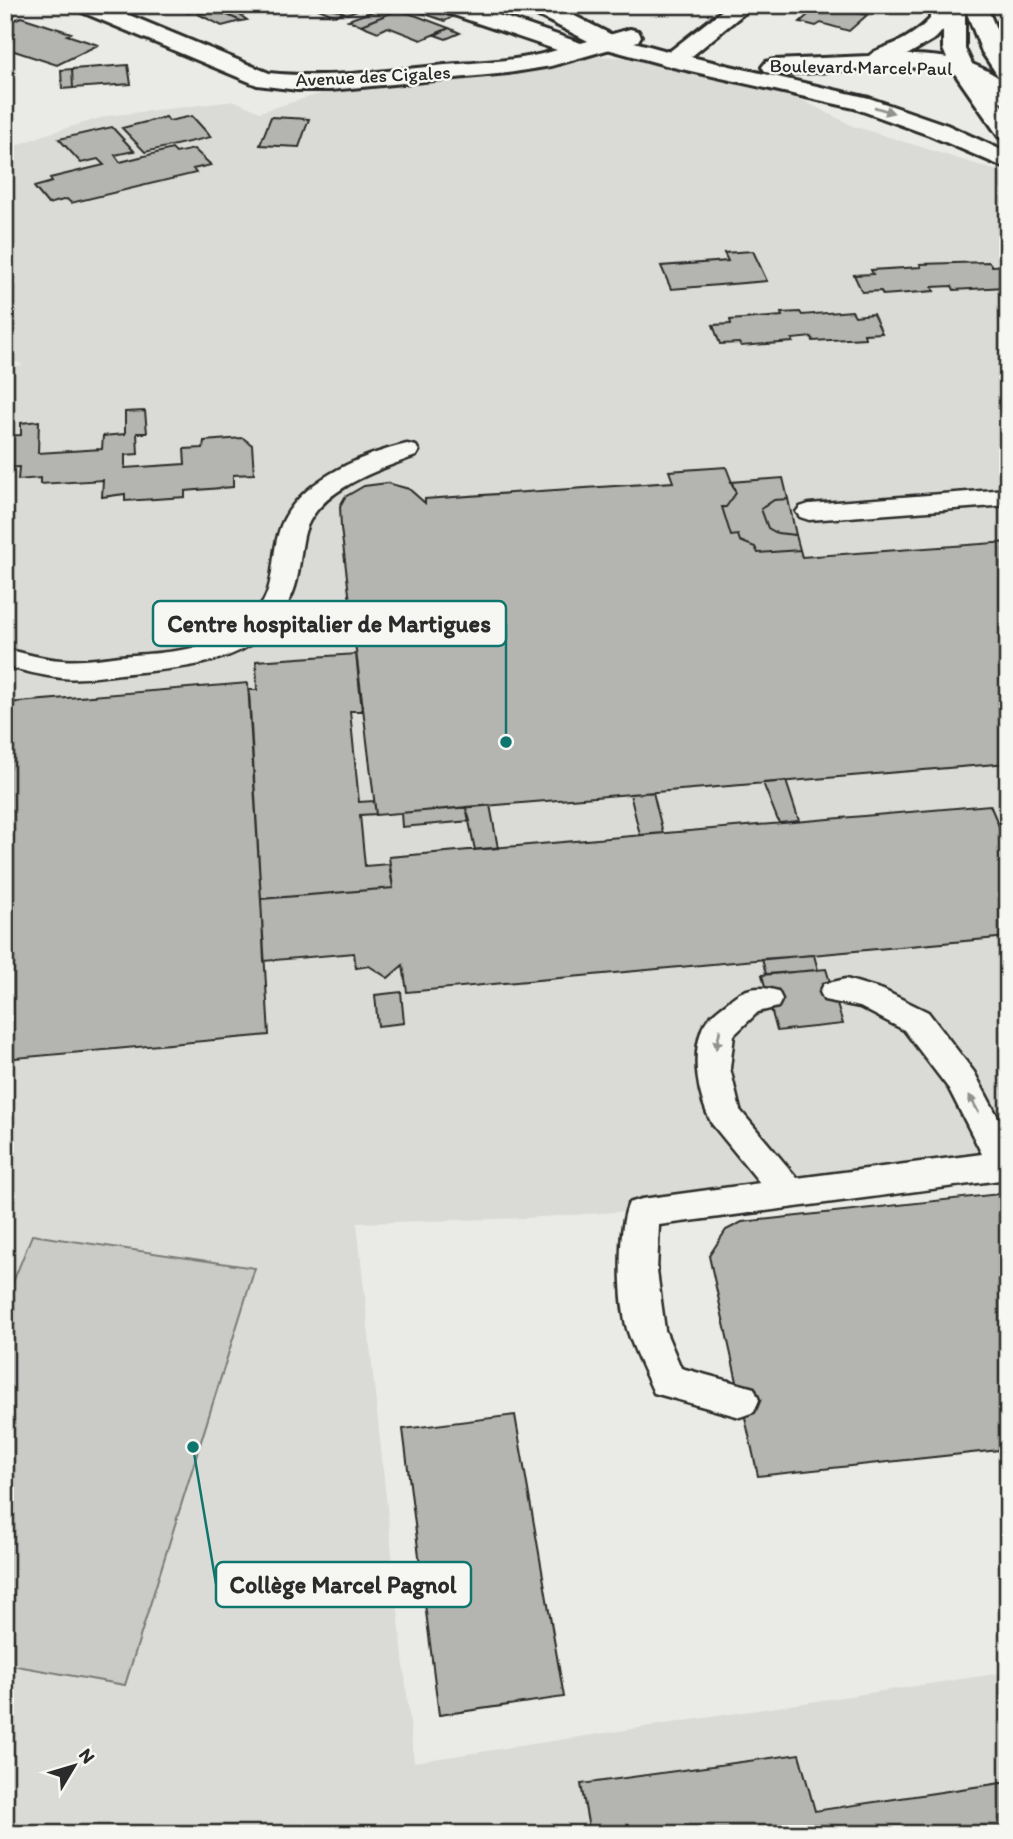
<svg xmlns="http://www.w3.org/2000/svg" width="1013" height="1839" viewBox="0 0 1013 1839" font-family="Itim,sans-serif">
<rect width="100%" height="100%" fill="#eaeae6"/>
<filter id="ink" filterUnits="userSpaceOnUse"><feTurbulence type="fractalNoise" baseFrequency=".0143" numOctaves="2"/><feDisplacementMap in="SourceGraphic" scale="14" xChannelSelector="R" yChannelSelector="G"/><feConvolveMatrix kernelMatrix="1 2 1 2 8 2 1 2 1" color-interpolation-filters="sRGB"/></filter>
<g filter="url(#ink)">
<path fill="#dadad6" d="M601,56L641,59L709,78L790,94L853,126L1004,173L1008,178V1176L675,1208L527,1218L357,1223L414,1762L1008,1672V1834H5V368L23,365L5,357V150L44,135L107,116L235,101L260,112L346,86L500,74Z"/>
<path fill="#cacac7" stroke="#7a7a79" stroke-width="2" d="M32,1235L255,1268L125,1685L5,1664V1302Z"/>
<path fill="#b4b4b1" stroke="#2b2b2b" stroke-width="2" d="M175,5H204L241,21L222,26L198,14L203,12L200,10L188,13Z
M204,5H225L247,20L241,21Z
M309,5H325L342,12L335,16Z
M325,5H369L347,14Z
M390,5H417L452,17L445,21L405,7L361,25L348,20Z
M819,5L867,15L849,31L821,23L816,26L800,22Z
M398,10L417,16L449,28L421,40L388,27L378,32L361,25Z
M21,17L71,33L67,35L98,45L57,65L5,48V24Z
M449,28L460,33L446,39L435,35Z
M128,65L131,84L73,88L72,69Z
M72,69L73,88L62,89L61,70Z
M192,116L211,137L145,152L122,128L166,117L169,121Z
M271,117L309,119L299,147L260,145Z
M112,127L134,151L115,155L120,162L172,149L176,153L194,149L211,165L193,169L196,173L71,203L67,199L48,204L34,187L52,182L50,178L104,165L98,159L81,163L59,139Z
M753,251L767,281L671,289L661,266L728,261L724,253Z
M989,262L992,266L1008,265V283H1003L1004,287L954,290L952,286L932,287L934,291L883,295L881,291L862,292L854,275L873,274L871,270L921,267L920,264Z
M852,311L855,316L873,314L882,333L864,334L865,338L813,341L812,337L792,339L793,342L741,346L739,343L720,344L713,325L731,324L730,320L782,316L781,313L800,312L802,315Z
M145,411L147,433H137L138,454L125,455V468L185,464L184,449L203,448L204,441L243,438L252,445L254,474L233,475V487L185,491V497L125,501V494L102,497L103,480L40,484V478L18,480L19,467L5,468V436L21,435V423L39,421L38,453L102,449L103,436L125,434V412Z
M726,467L736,493L726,507H722L731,536L738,535L740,541L755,547L758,553L800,550L802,557L1008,542V763L376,815L341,528L340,506L345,497L364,486L387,483L409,489L425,503V499L673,482L669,471Z
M783,478L788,499L774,500L761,509L768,528L777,533L796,535L800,550L758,553L755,547L740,541L738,535L731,536L722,507H726L736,493L731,482Z
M788,499L796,535L777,533L768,528L761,509L774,500Z
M356,654L362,711H350L359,802L374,801L376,814L360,815L365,866L389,864L393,888L261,899L249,690H257L256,661Z
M248,683L269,1035L5,1059L7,703Z
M786,781L799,821L779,823L763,783Z
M653,792L663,833L640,835L630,794Z
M490,805L498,848L475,850L466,807Z
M990,805L1008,847V937L407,992L403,965L388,978L369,966L356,968L354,953L264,961L261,899L393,888L389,857Z
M466,807L470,821L402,827L401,813Z
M814,955L818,970L766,974L762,959Z
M826,969L843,1024L777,1031L762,975Z
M401,992L404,1023L378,1026L375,995Z
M1008,1193V1449L758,1476L709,1256L726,1230L742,1222Z
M515,1415L564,1697L439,1715L403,1429Z
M799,1754L815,1811L1008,1782V1834H590L581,1784Z"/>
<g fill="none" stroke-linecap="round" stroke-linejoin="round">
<defs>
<path id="service" d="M407,444L416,446L419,451L416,456C377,470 314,491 304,536C299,559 300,583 288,603C280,618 269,633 254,643C214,668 166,669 121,674C101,676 82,680 62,678C43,676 24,671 5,666V649C24,653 43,659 62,660C82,662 101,658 120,656C171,652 234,652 263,602C274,582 272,557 278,535C291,483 360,455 407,444Z
M1008,489V505L809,520L800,517L796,512L800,507L809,504Z
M846,979L883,990L928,1012L974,1072L1008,1136V1179L659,1225L657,1271L665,1330L681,1368L754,1388L759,1400L754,1412L740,1417L654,1393C645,1373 635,1353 628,1332C619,1306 617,1227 629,1203L642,1199L760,1183L712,1124C698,1098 691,1058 702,1029C706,1018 719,1009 728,1002C742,988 759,985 778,991L782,999L778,1007L758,1012L734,1035L730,1068L740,1110L797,1178L982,1154L949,1089L904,1030L860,1007L824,1000L820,992L824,984Z"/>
<path id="minor" d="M74,5H105L269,73C328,79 386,71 445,65C482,62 521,61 557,50L439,10L436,5H469L581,43L630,29L638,31L641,36L638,41L551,66L508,73L330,90H298L257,85L77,10Z
M729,5H754L681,65H665L662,60L665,55Z"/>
<path id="tertiary" d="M524,5H553L616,37L678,54L869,98L947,125L1008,153V169L929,135L854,108L673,67L600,47L527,10Z
M930,5H952V20L936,38L907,55C944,55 979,60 1008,85V105C989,100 978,80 958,74C906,59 829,74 774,74L766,72L762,67L766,62L774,60L869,56C876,49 887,47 896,43C909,37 920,29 930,19Z"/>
<path id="secondary" d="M943,5H986L1008,57V81L1000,79L982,52L965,8V49L974,68L1008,114V139L999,137L951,68L943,49Z"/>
</defs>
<use href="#service" stroke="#2b2b2b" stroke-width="5"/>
<use href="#minor" stroke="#2b2b2b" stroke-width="6"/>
<use href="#tertiary" stroke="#2b2b2b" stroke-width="6"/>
<use href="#secondary" stroke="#2b2b2b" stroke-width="6"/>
<use href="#service" fill="#f6f6f2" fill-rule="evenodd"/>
<use href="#minor" fill="#f6f6f2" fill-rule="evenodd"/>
<use href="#tertiary" fill="#f6f6f2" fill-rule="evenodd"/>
<use href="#secondary" fill="#f6f6f2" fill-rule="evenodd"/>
</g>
<defs><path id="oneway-solid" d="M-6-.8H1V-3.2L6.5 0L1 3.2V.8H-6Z" transform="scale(1.75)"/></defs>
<g fill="#90908e">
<use href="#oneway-solid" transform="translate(884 110) rotate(17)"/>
<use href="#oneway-solid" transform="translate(718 1039) rotate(102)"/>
<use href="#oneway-solid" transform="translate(974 1104) rotate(-118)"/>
</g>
</g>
<g text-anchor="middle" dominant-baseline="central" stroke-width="5" stroke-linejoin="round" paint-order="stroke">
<g font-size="19" fill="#2b2b2b" stroke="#f6f6f2">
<text transform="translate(861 67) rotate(1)">Boulevard Marcel Paul</text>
<text transform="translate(373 76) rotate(-3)">Avenue des Cigales</text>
</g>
</g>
<path fill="none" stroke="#0f766e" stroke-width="2.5" d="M506 742L506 624M193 1447L216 1584"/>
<g fill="#0f766e" stroke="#f6f6f2" stroke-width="2.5">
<circle cx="506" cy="742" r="7"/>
<circle cx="193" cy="1447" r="7"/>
</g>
<g fill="#f6f6f2" stroke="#0f766e" stroke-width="2.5">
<rect x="153" y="601" width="353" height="45" rx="7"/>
<rect x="216" y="1562" width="255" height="45" rx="7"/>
</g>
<g font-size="24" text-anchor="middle" font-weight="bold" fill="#2b2b2b">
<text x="329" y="632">Centre hospitalier de Martigues</text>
<text x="343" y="1593">Collège Marcel Pagnol</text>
</g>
<rect width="1013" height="1839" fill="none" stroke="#f6f6f2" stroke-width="28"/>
<rect x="14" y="14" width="985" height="1811" fill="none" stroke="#2b2b2b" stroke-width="2.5" filter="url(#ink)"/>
<g transform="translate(74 1766) rotate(52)" stroke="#f6f6f2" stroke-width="5" paint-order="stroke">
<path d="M0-5L12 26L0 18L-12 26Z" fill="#2b2b2b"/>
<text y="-10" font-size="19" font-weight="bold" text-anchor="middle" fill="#2b2b2b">N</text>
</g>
</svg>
